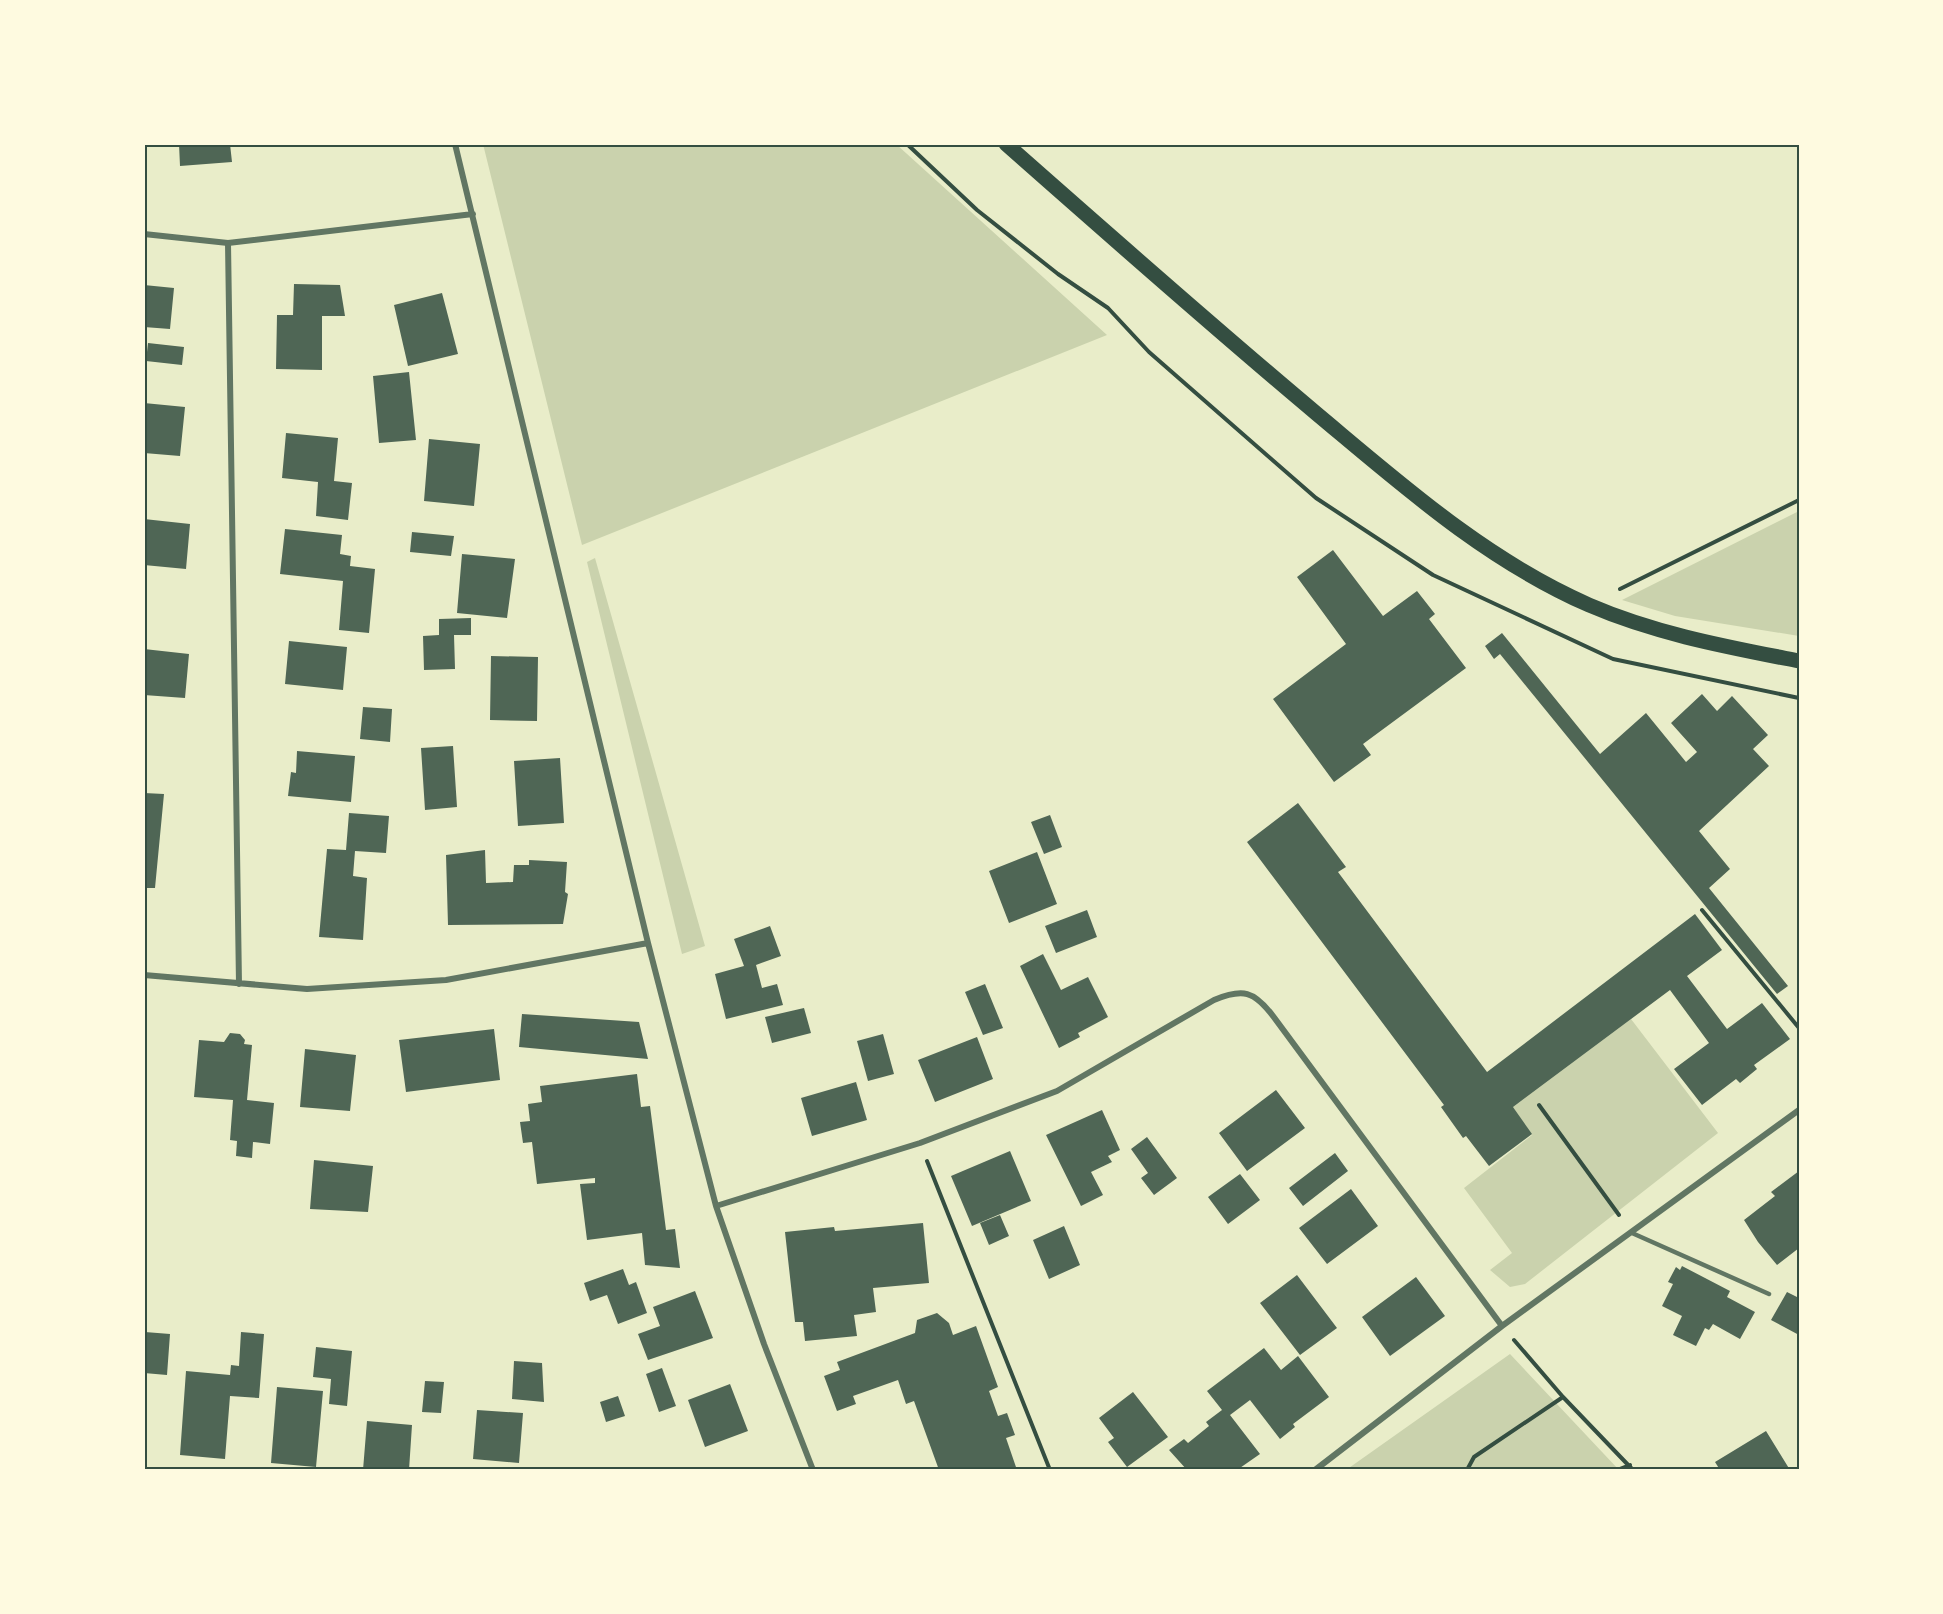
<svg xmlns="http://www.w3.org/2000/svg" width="1943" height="1614" viewBox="0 0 1943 1614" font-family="'Space Grotesk',sans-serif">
<rect width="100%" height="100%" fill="#e9edc9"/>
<path fill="#cad2ad" d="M483,144H896L1107,335L582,545Z
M1799,511V636L1675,616L1622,600Z
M595,558L705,946L682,954L587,562Z
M1631,1019L1718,1133L1525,1284L1510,1287L1490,1270L1512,1253L1464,1188L1532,1135L1513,1107Z
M1510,1354L1619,1470H1346Z"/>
<path fill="#4f6655" d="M179,144H230L232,162L180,166Z
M294,284L340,285L345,316H322V370L276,369L277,315H293Z
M144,285L174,288L170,329L144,327Z
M442,293L458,354L408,366L394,305Z
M148,343L184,347L182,365L146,361Z
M409,372L416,440L379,443L373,376Z
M144,403L185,407L180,456L144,453Z
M286,433L338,438L334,481L352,483L348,520L316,516L318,482L282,478Z
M429,439L480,444L474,506L424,501Z
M144,519L190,524L186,569L144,565Z
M285,529L342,535L340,554L351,556L350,566L375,569L369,633L339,630L343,581L280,574Z
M412,532L454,536L451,556L410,552Z
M1333,550L1383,616L1417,591L1435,614L1429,619L1466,668L1363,744L1371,755L1334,782L1273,699L1346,644L1297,577Z
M462,554L515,559L507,618L457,613Z
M471,618V635H454L455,669L424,670L423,636L439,635V619Z
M1502,633L1600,754L1646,713L1686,762L1697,752L1671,723L1702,694L1717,711L1732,696L1768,735L1753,749L1769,766L1699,831L1730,869L1709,888L1788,986L1777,994L1500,654L1494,659L1485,646Z
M289,641L347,647L343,690L285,684Z
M144,649L189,654L185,698L144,695Z
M491,656L538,657L537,721L490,720Z
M363,707L392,709L390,742L360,739Z
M453,746L457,807L425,810L421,748Z
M297,751L355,756L351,802L288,796L291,772L296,773Z
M560,758L564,823L518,826L514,761Z
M144,793L164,794L155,888H144Z
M1298,803L1346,867L1338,872L1487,1072L1695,914L1722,950L1687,976L1727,1029L1762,1003L1790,1039L1754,1065L1757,1069L1740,1083L1736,1079L1702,1105L1674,1069L1709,1043L1670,990L1513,1107L1532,1134L1489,1166L1466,1136L1463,1138L1441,1107L1444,1105L1247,842Z
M349,813L389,816L386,853L355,851L353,876L367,878L363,940L319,937L327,849L346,850Z
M1050,815L1062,847L1044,854L1031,822Z
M485,850L486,883L513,882L514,865H529V860L567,862L565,892L568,894L563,924L448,925L446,855Z
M1037,852L1057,904L1009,923L989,871Z
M1087,910L1097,937L1056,953L1045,926Z
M770,926L781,956L756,965L762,988L777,984L783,1005L726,1019L715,974L744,966L734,939Z
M1043,954L1061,990L1088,977L1108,1017L1078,1033L1080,1037L1059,1048L1020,966Z
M985,984L1003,1028L983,1035L965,992Z
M804,1008L811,1033L772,1043L765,1017Z
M522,1014L639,1022L648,1059L519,1047Z
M494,1029L500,1080L406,1092L399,1040Z
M230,1033L240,1034L245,1040L244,1044L252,1045L247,1100L274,1103L270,1144L253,1142L252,1158L236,1156L237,1141L230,1140L233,1100L194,1097L199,1040L224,1042Z
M883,1034L894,1074L868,1081L857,1041Z
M977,1037L993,1079L935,1102L918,1060Z
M305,1049L356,1055L350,1111L300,1107Z
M637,1074L641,1107L650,1106L666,1230L675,1229L680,1268L645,1265L642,1233L587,1240L580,1184L595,1183V1178L537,1184L532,1142L523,1143L520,1122L530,1121L528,1104L542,1102L540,1086Z
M856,1082L867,1120L812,1136L801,1098Z
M1276,1090L1305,1128L1247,1171L1219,1133Z
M1102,1110L1120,1150L1108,1156L1112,1162L1091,1172L1103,1195L1081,1206L1046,1135Z
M1147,1137L1177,1178L1154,1195L1141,1178L1148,1173L1131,1149Z
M1010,1151L1031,1201L972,1226L951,1176Z
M1335,1153L1348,1171L1303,1206L1289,1188Z
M314,1160L373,1166L368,1212L310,1209Z
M1799,1171V1248L1777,1265L1758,1242L1744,1220L1775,1196L1771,1192Z
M1240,1174L1260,1200L1228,1224L1208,1197Z
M1351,1189L1378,1226L1327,1264L1299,1228Z
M1000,1215L1009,1236L989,1245L980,1223Z
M923,1223L929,1283L873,1288L876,1312L854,1315L857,1336L805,1341L803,1322H795L785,1232L834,1227L835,1231Z
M1064,1226L1080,1265L1049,1279L1033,1240Z
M1682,1266L1730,1291L1727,1297L1755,1312L1740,1339L1713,1324L1709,1330L1705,1328L1696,1346L1673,1335L1682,1316L1662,1306L1673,1284L1668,1282L1676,1267L1680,1270Z
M623,1269L629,1285L636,1282L647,1313L618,1324L607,1295L590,1301L584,1283Z
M1297,1275L1337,1328L1300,1355L1260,1303Z
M1416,1277L1445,1316L1390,1356L1362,1317Z
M695,1291L713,1338L648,1360L638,1334L660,1326L653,1307Z
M1787,1292L1799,1298V1335L1771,1320Z
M937,1313L949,1323L953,1335L976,1326L998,1387L989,1391L998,1416L1007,1413L1015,1435L1006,1438L1017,1470H939L914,1401L906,1404L898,1380L853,1396L856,1404L837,1411L824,1376L840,1370L837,1362L915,1333L917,1320Z
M145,1332L170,1334L167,1375L144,1373Z
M241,1332L264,1334L259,1398L230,1396L225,1459L180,1455L186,1371L230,1375L231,1365L239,1366Z
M316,1347L352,1351L347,1406L329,1404L331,1379L313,1377Z
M1264,1348L1281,1370L1298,1356L1329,1397L1293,1424L1295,1427L1280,1439L1250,1400L1230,1415L1260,1454L1237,1470H1187L1169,1450L1184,1439L1188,1443L1209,1426L1206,1422L1222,1410L1207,1391Z
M514,1361L542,1363L544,1402L512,1399Z
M662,1368L676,1406L659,1412L646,1374Z
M425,1381L444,1382L441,1413L422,1412Z
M730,1384L748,1431L705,1447L688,1400Z
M277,1387L323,1391L316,1467L271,1463Z
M1133,1392L1168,1437L1127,1467L1108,1442L1114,1438L1099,1418Z
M618,1396L625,1416L606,1422L600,1402Z
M477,1410L523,1413L519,1463L473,1459Z
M367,1421L412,1425L409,1470H363Z
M1766,1431L1790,1470H1720L1715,1462Z"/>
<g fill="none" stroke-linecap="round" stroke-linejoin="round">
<path stroke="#344e41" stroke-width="4" d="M907,144L977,210L1058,274L1108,308L1149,352L1316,498L1433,575L1613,659L1799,698
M1620,589L1799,500
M1702,910L1799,1028
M1539,1105L1619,1215
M927,1161L1050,1470
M1514,1340L1563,1397L1633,1470
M1467,1470L1474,1457L1563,1397
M1617,1470L1630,1465"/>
<path stroke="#617663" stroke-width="4.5" d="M1632,1233L1769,1294"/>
<path stroke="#617663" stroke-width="6" d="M455,144L648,943L716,1206L764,1344L813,1470
M144,234L228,243L473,214
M228,243L239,984
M144,975L307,989L446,980L648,943
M716,1206L920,1143L1057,1091L1214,1000C1243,988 1254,991 1273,1016L1502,1326
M1315,1470L1502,1326L1799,1110"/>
<path stroke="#344e41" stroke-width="15" d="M1006,144C1109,235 1212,326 1317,414C1402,485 1486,560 1589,605C1656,634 1728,647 1799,661"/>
</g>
<rect width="1943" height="1614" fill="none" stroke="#fefae0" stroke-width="291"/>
<rect x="146" y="146" width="1652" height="1322" fill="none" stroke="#344e41" stroke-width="2"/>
</svg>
